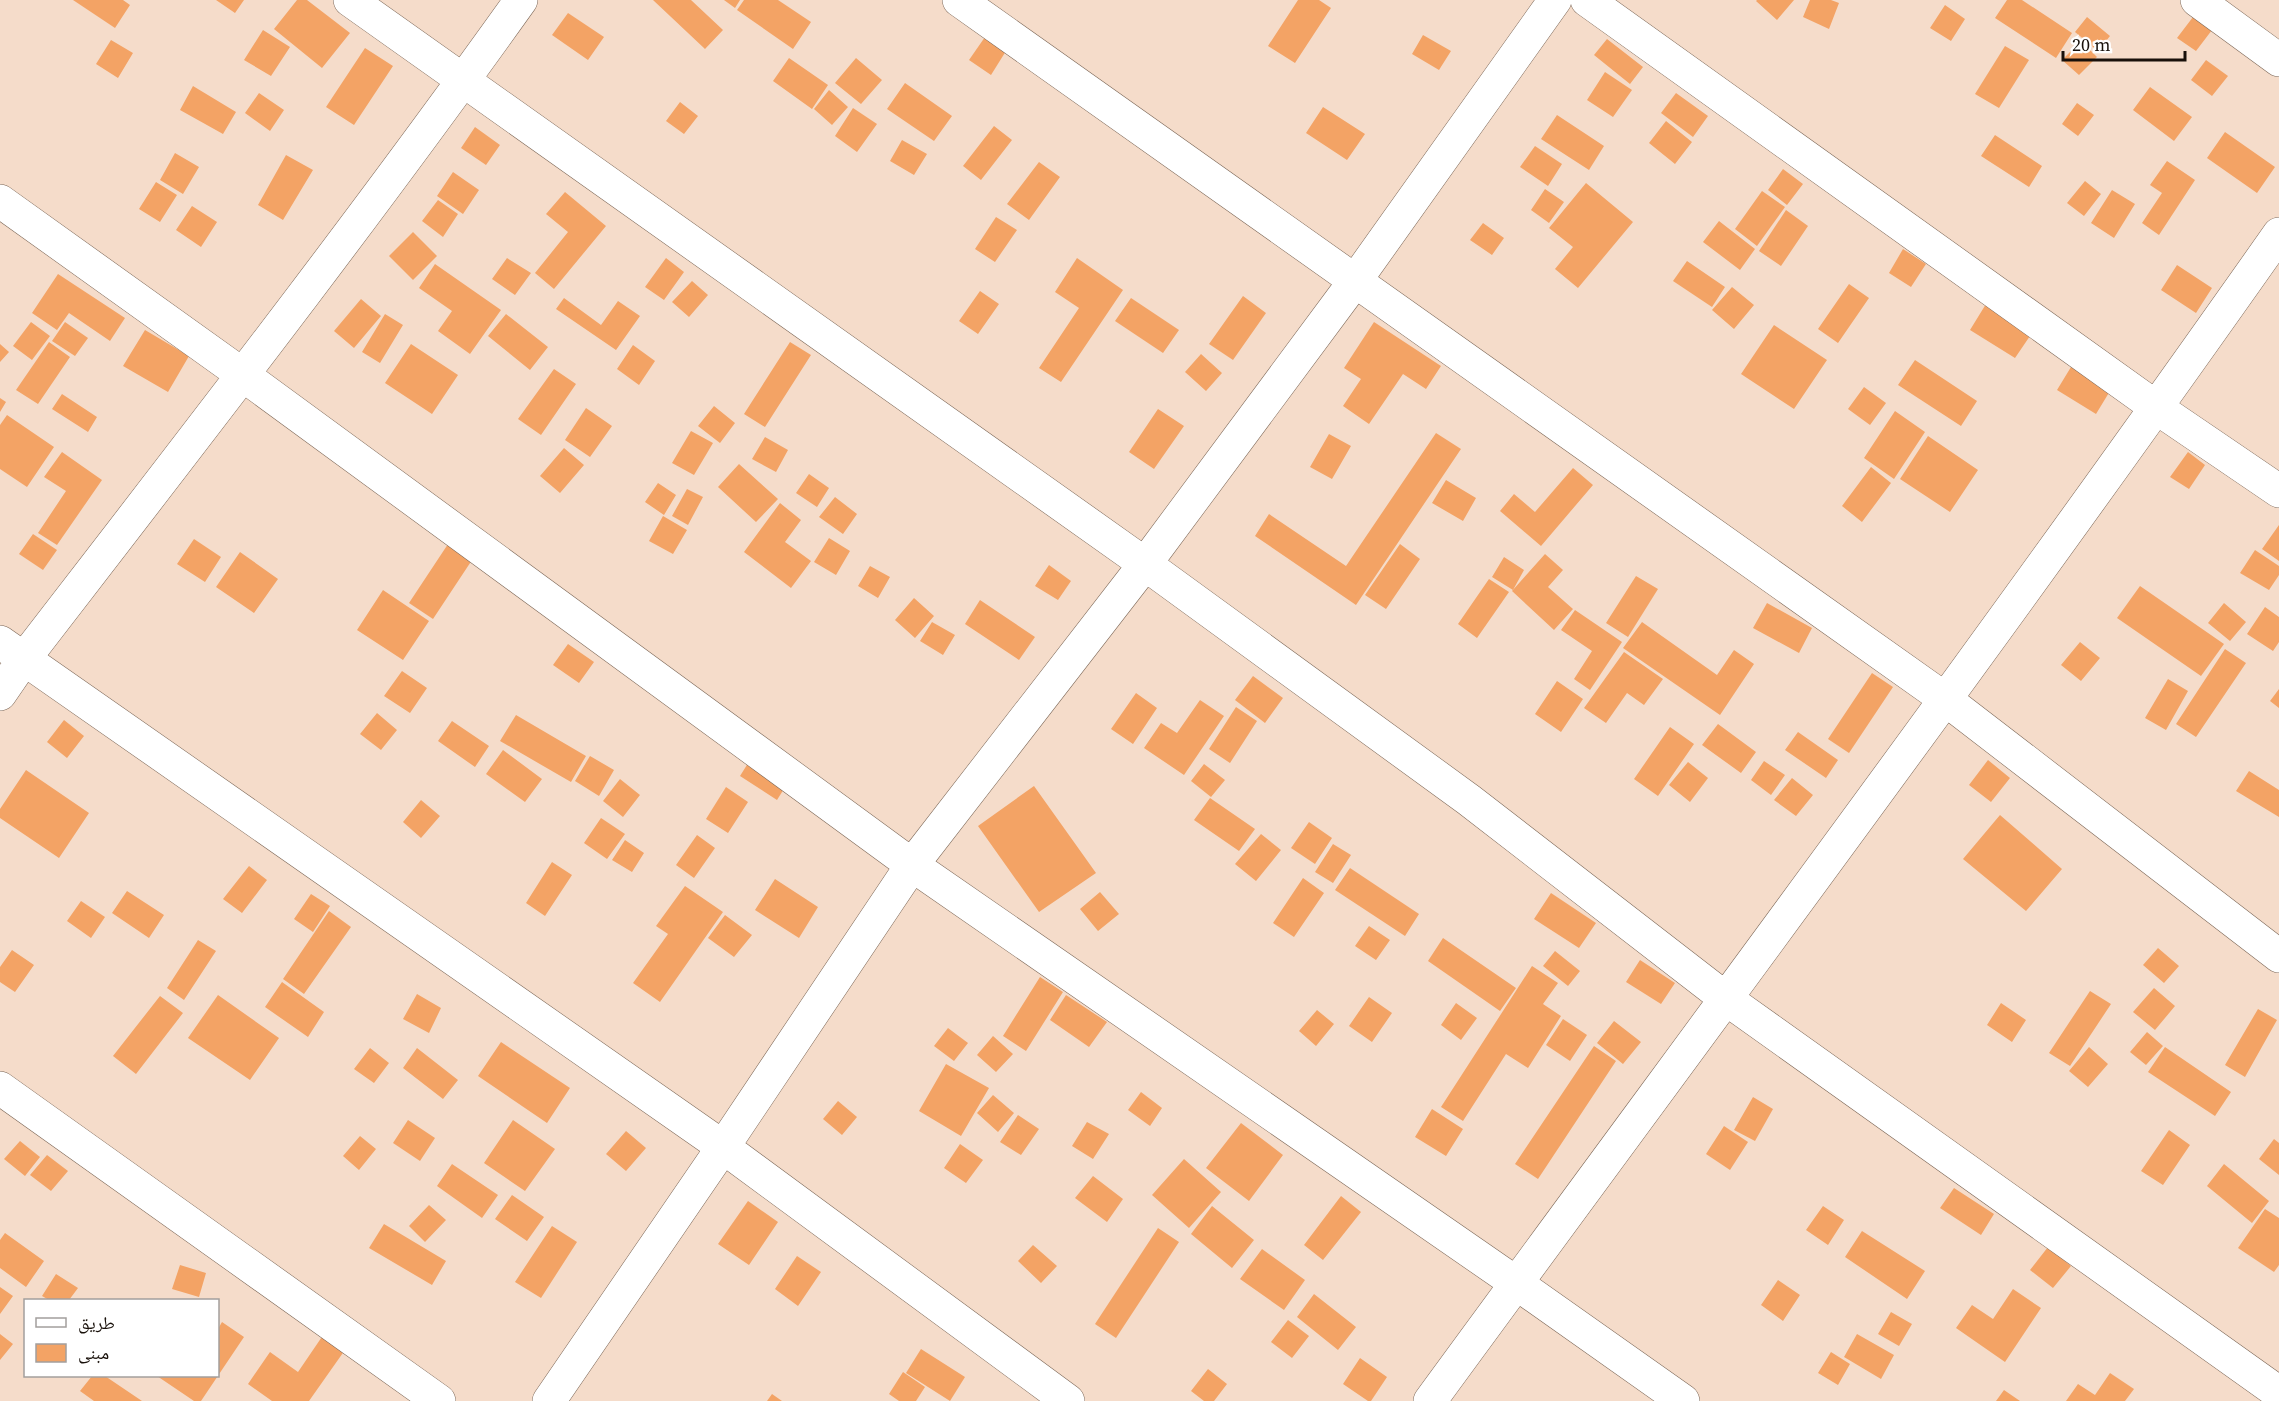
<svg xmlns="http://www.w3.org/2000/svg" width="2279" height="1401" viewBox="0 0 2279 1401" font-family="'Source Serif 4','Noto Naskh Arabic',serif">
<rect width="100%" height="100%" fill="#f5dcca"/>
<path fill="#f3a365" d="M73,0H123L130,5L115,28Z
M216,0H244L235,13Z
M297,0H307L350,33L322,68L274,29Z
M653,0H691L723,30L705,49Z
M724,0H740L735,8Z
M744,0H778L811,22L793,49L737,10Z
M1298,0H1319L1331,8L1295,63L1268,46Z
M1757,0H1794L1777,20L1756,1Z
M1810,0H1831L1839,3L1829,29L1803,17Z
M2007,0H2022L2072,33L2056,58L1995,18Z
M1945,5L1965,19L1951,41L1930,28Z
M568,13L604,37L588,60L552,35Z
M2087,17L2110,36L2098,51L2075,32Z
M2193,17L2212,30L2196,51L2177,38Z
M263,30L290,47L271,76L244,60Z
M1423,35L1451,51L1439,70L1412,54Z
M985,37L1006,51L991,75L969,60Z
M1607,39L1643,67L1630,84L1594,55Z
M111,40L133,53L118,78L96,64Z
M2081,41L2097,57L2079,75L2062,60Z
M2005,46L2029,60L1999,108L1975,94Z
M365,48L393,66L354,125L326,107Z
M789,58L828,85L812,109L773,81Z
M856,58L882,80L861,104L835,83Z
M2206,60L2228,76L2212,96L2191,80Z
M1605,72L1632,90L1613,117L1587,100Z
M905,83L952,116L934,141L887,109Z
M193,86L236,112L223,134L180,110Z
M2150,87L2192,117L2174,141L2133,110Z
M829,90L848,107L832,125L814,109Z
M259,93L284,110L270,131L245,113Z
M1676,93L1708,116L1693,137L1661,113Z
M680,102L698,116L684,134L666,121Z
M2077,103L2094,115L2078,136L2062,124Z
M1323,107L1365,134L1347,160L1306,133Z
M853,108L877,124L857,152L835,136Z
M1557,115L1604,146L1589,170L1541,139Z
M1666,121L1692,142L1675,164L1649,143Z
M994,126L1012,140L981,180L963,166Z
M475,127L500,145L486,165L461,148Z
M2225,132L2275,167L2257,193L2207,158Z
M1995,135L2042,166L2029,187L1981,156Z
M902,140L927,154L914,175L890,161Z
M1535,146L1562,164L1548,186L1520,167Z
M175,153L199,167L183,194L160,180Z
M286,155L313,170L283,220L258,205Z
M2167,161L2195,180L2159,235L2142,223L2162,193L2150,185Z
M1039,162L1060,177L1029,220L1007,204Z
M1783,169L1803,184L1787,205L1768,190Z
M453,172L479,190L463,214L437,196Z
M2085,181L2101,194L2084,216L2067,203Z
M156,182L177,195L160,222L139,209Z
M1586,183L1633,222L1578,288L1555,269L1573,247L1549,228Z
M1545,189L1564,202L1549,223L1531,210Z
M2112,190L2135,204L2114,238L2091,223Z
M1762,191L1785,207L1757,246L1735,229Z
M565,192L606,226L554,289L535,273L568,232L546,214Z
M438,200L458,214L443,237L422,221Z
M192,206L217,222L201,247L176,230Z
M1786,210L1808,226L1781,266L1759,251Z
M996,217L1017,230L995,262L975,249Z
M1719,221L1755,249L1740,270L1703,242Z
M1483,223L1504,238L1492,255L1470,240Z
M413,232L437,256L413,280L389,256Z
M1903,249L1926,264L1911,287L1889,273Z
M507,258L531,273L515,295L492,279Z
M666,258L684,272L664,300L645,287Z
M1077,258L1123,290L1061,382L1039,368L1079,308L1055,292Z
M1687,261L1725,287L1712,307L1673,281Z
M435,264L501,310L470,354L438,331L452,311L419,288Z
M2177,265L2212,288L2196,313L2161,290Z
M58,274L125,318L110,341L69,313L57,330L32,313Z
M692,281L708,295L689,317L672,302Z
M1849,284L1869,298L1838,343L1818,329Z
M1732,287L1754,305L1734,329L1712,310Z
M980,291L999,304L978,334L959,321Z
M1243,296L1266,313L1233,360L1209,344Z
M564,298L601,325L618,301L640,316L616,350L556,309Z
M1131,298L1179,330L1163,353L1115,321Z
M361,299L381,316L354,348L334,331Z
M1986,304L2032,333L2015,358L1970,330Z
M385,314L403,325L380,363L362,352Z
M506,314L548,347L530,370L488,336Z
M31,322L50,336L32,360L13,346Z
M65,322L88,338L75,356L52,341Z
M1374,322L1441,366L1426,389L1403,374L1369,424L1343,406L1361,379L1344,368Z
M1774,325L1827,360L1794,409L1741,374Z
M145,330L189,356L168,392L123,366Z
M49,342L70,357L38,404L16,390Z
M790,342L811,355L765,427L744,414Z
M0,344L9,352L0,362Z
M411,344L458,375L432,414L385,383Z
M633,345L655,361L639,385L617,369Z
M1201,354L1222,373L1206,391L1185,372Z
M1915,360L1977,401L1961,426L1898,385Z
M2071,367L2110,391L2096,414L2057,390Z
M554,369L576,384L541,435L518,419Z
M1864,387L1886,403L1870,425L1848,409Z
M62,394L97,417L88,432L52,409Z
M0,398L6,402L0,412Z
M714,406L735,423L720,443L698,426Z
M586,408L612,426L590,457L565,440Z
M1158,409L1184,426L1154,469L1129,452Z
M1895,411L1925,432L1894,479L1864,458Z
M7,415L54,447L27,487L0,469V425Z
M691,431L713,443L694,475L672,463Z
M1436,433L1461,449L1356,605L1255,536L1269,514L1346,566Z
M1329,434L1351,446L1332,479L1310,467Z
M1928,436L1978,470L1950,512L1900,479Z
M765,437L788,450L776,472L752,459Z
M564,448L584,465L560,493L540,476Z
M62,452L102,480L57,545L38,533L66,491L44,477Z
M2188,452L2205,465L2189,489L2170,477Z
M739,464L778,499L756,522L718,487Z
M1871,467L1891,483L1862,522L1842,506Z
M1573,468L1593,485L1541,546L1500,511L1514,494L1535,512Z
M809,474L829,488L817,507L796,493Z
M1446,480L1476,498L1463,521L1432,503Z
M658,483L676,495L664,515L645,502Z
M687,489L703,497L688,525L672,516Z
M835,497L857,514L843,534L819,517Z
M780,503L801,520L785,542L811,561L791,588L744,552Z
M663,516L687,530L673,554L649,541Z
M2279,525V561L2262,549Z
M33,534L57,550L43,570L19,554Z
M452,538L476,554L433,619L409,603Z
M829,538L850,551L836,575L814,562Z
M194,539L221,557L205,582L177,564Z
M1400,544L1420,559L1386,609L1365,595Z
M2255,550L2279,566V575L2269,590L2240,573Z
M240,552L278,579L254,613L216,587Z
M1545,554L1563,570L1548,587L1573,609L1554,630L1512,591Z
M1504,557L1524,570L1513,590L1492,577Z
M1049,565L1071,581L1058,600L1035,586Z
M870,566L890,577L878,598L858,586Z
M1636,576L1658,589L1628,637L1606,623Z
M1489,579L1509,592L1477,638L1458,624Z
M2140,586L2224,644L2201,676L2117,618Z
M383,590L429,621L403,660L357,630Z
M914,598L934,616L915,638L895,620Z
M980,600L1035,637L1019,660L965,624Z
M1767,603L1812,628L1799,653L1753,628Z
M2224,603L2246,622L2230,641L2208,623Z
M2265,607L2279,617V642L2273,651L2247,634Z
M1575,610L1622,642L1590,690L1574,679L1592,651L1561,630Z
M932,622L955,635L943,655L920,641Z
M1642,622L1717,675L1734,650L1754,664L1720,715L1623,648Z
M2080,642L2100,658L2081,681L2061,665Z
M568,644L594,662L579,683L553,665Z
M2225,649L2246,663L2196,737L2176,724Z
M1624,652L1663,679L1644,705L1627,693L1606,723L1584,708Z
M402,671L427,688L410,713L384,696Z
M1872,673L1893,687L1849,753L1828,739Z
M1253,676L1283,698L1265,723L1235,700Z
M2168,679L2188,691L2166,730L2145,718Z
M1557,681L1583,699L1561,732L1535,714Z
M2279,689V708L2270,701Z
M1136,693L1157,708L1133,744L1111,729Z
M1200,700L1224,716L1184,775L1144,748L1161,723L1177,733Z
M1236,707L1257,721L1230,763L1209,749Z
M377,713L397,730L381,750L360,734Z
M516,715L586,756L571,782L500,741Z
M64,720L84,736L67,758L47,742Z
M452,721L489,746L475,767L438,741Z
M1718,724L1756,752L1741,773L1702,745Z
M1670,727L1694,744L1658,796L1634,779Z
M1798,732L1838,760L1826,778L1785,750Z
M503,750L542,779L525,802L486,774Z
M590,756L614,770L599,796L575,781Z
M750,760L787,784L777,800L740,776Z
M1988,760L2010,778L1991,802L1969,785Z
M1764,761L1785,775L1771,795L1751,780Z
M1688,762L1708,778L1690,802L1669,785Z
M1204,764L1225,780L1211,797L1191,781Z
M26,770L89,813L59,858L0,818V809Z
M2249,771L2279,790V817L2236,791Z
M1792,778L1813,795L1796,816L1774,800Z
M620,779L640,795L623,817L603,801Z
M1034,786L1096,873L1039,912L978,826Z
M726,787L748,802L728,833L706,819Z
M1210,798L1255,829L1239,851L1194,820Z
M421,800L440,816L421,838L403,822Z
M2000,815L2062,869L2026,911L1963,859Z
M601,818L625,834L607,859L584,843Z
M1309,822L1332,838L1315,864L1291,848Z
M1261,834L1281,850L1256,881L1235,864Z
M697,835L715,848L694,878L676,865Z
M625,840L644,853L632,872L612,860Z
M1333,844L1351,855L1333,883L1315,872Z
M552,862L572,875L545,916L526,903Z
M249,866L267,880L242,913L223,899Z
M1350,868L1419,914L1405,936L1335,890Z
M1303,878L1324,893L1294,937L1273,923Z
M775,879L818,907L799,938L755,910Z
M685,886L723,912L660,1002L633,983L668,934L656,926Z
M127,891L164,915L149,938L112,913Z
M1100,892L1119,914L1098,931L1080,909Z
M1551,893L1596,923L1579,948L1534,919Z
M311,894L330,906L313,932L294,919Z
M81,901L105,917L91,938L67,921Z
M329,911L351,927L304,994L283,979Z
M725,915L752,935L734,957L708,938Z
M1369,926L1390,940L1376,960L1355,946Z
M1443,938L1516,988L1500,1011L1428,961Z
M198,940L216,951L184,1000L167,988Z
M2158,948L2179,966L2164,983L2143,965Z
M12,950L34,965L15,992L0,982V967Z
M1555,951L1580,971L1568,986L1543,966Z
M1640,960L1675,983L1661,1004L1626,982Z
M1532,966L1558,983L1543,1004L1561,1016L1528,1068L1506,1054L1463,1121L1441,1107Z
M1040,977L1063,992L1026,1051L1003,1036Z
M282,982L324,1012L308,1037L265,1007Z
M2154,988L2175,1006L2155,1030L2133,1012Z
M2090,991L2111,1004L2070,1066L2049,1053Z
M417,994L441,1008L429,1033L403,1019Z
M218,995L279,1038L250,1080L188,1038Z
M1066,995L1107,1022L1089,1047L1050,1020Z
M160,996L183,1013L136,1074L113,1056Z
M1369,997L1392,1013L1372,1042L1349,1026Z
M1456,1003L1477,1018L1461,1040L1441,1025Z
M2001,1003L2026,1020L2012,1042L1987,1025Z
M2258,1009L2277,1020L2245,1077L2225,1065Z
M1317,1010L1334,1024L1316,1046L1299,1031Z
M1563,1019L1587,1035L1570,1061L1546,1045Z
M1614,1021L1641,1042L1623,1064L1597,1043Z
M948,1028L968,1043L954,1061L934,1046Z
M2147,1032L2163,1046L2146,1065L2130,1052Z
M993,1036L1013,1054L996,1072L977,1055Z
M501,1042L570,1088L547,1123L478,1076Z
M1594,1046L1616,1061L1538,1179L1515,1164Z
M2089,1047L2108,1064L2088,1087L2069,1071Z
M2165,1047L2231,1092L2215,1116L2148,1072Z
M370,1048L389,1063L374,1083L354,1069Z
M417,1048L458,1080L443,1099L403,1068Z
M946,1064L989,1088L961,1136L919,1111Z
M1141,1092L1162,1108L1150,1126L1128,1110Z
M993,1095L1014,1113L998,1132L977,1113Z
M1753,1097L1773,1109L1755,1141L1734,1130Z
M838,1101L857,1117L842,1135L823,1119Z
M1432,1109L1463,1129L1446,1156L1415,1137Z
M1018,1115L1039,1129L1021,1155L1000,1142Z
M408,1120L435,1138L420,1161L393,1143Z
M513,1120L555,1149L525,1191L484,1163Z
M1087,1122L1109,1134L1093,1159L1072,1146Z
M1241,1123L1283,1155L1249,1201L1206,1168Z
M1724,1126L1748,1142L1730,1170L1706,1154Z
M2169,1130L2190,1145L2163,1185L2141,1171Z
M626,1131L646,1148L626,1171L606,1154Z
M360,1136L376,1149L359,1170L343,1156Z
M2274,1139L2279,1143V1175L2259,1159Z
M20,1141L40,1157L25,1176L4,1159Z
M960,1144L983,1160L966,1183L944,1168Z
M47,1155L68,1171L51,1191L30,1175Z
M1184,1159L1221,1192L1189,1228L1152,1195Z
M452,1164L498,1195L482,1218L437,1186Z
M2224,1164L2269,1201L2252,1223L2207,1186Z
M1093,1176L1123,1199L1107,1222L1075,1198Z
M1954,1188L1994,1214L1981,1235L1940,1208Z
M512,1195L544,1217L527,1241L495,1219Z
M1341,1196L1361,1212L1323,1260L1304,1245Z
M748,1201L778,1222L749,1265L718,1244Z
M429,1205L446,1220L425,1242L409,1226Z
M1212,1206L1254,1240L1232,1268L1191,1234Z
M1823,1206L1844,1220L1828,1245L1806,1230Z
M2265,1209L2279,1218V1265L2274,1272L2238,1248Z
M384,1224L446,1261L432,1285L369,1248Z
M552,1226L577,1242L541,1298L515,1282Z
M1158,1228L1179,1242L1116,1338L1095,1324Z
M1862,1231L1925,1271L1907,1299L1845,1257Z
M5,1233L44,1261L26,1287L0,1268V1240Z
M1033,1245L1057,1266L1041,1283L1018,1261Z
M2048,1247L2071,1266L2053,1288L2030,1270Z
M1262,1249L1305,1280L1284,1310L1240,1279Z
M797,1256L821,1272L798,1306L775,1289Z
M180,1265L206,1273L199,1297L172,1289Z
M56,1274L78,1288L69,1300H49L42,1296Z
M1778,1280L1800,1295L1783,1321L1761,1305Z
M0,1287L13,1296L0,1314Z
M2013,1289L2041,1308L2005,1362L1956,1328L1972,1305L1993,1319Z
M1314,1294L1356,1327L1338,1350L1297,1317Z
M1891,1312L1912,1324L1899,1346L1878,1334Z
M1288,1320L1309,1336L1292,1358L1271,1342Z
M222,1322L244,1337L201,1401H194L157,1376H218V1329Z
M330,1325L352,1340L309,1401H272L248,1384L270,1352L298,1372Z
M0,1334L13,1344L0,1360Z
M1857,1334L1894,1355L1881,1379L1844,1357Z
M921,1349L965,1377L950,1401L906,1373Z
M1831,1352L1850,1364L1838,1385L1818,1373Z
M1360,1358L1387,1377L1371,1401H1368L1343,1384Z
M1208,1369L1227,1384L1214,1401H1204L1191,1391Z
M903,1372L925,1387L916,1401H899L889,1394Z
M2110,1373L2134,1389L2125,1401H2066L2078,1384L2095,1395Z
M92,1376H105L142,1401H94L80,1391Z
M2004,1390L2020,1401H1996Z
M772,1394L782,1401H767Z"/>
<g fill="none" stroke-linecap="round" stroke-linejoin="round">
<defs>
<path id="minor" d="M350,0L1145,564L1469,800L1725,998L2279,1393
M959,0L1945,699L2279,956
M1587,0L2157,408L2279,491
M2197,0L2279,60
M0,201L243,375L912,865L1516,1283L1683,1401
M0,642L723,1147L1068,1401
M0,694L24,659C192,441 361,224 521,0
M0,1088L439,1401
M549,1401L723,1147L912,865L1145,564L1355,281L1555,0
M1430,1401C1714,1013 2002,628 2279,234"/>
</defs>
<use href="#minor" stroke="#7d6858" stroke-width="34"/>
<use href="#minor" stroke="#fff" stroke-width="33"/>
</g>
<rect x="24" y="1299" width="195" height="78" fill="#ffffff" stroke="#a39f9d" stroke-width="1.5"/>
<rect x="36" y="1318" width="30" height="9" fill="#ffffff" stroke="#a39f9d" stroke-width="1.5"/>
<text x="78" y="1329" font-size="18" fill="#18100a">طريق</text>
<rect x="36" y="1344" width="30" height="18" fill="#f3a365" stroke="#a39f9d" stroke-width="1.5"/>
<text x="78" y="1359" font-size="18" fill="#18100a">مبنى</text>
<path d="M2063 51v9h122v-9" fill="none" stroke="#18100a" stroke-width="3"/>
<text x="2072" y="51" font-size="18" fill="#18100a" stroke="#ffffff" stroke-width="4.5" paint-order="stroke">20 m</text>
</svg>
